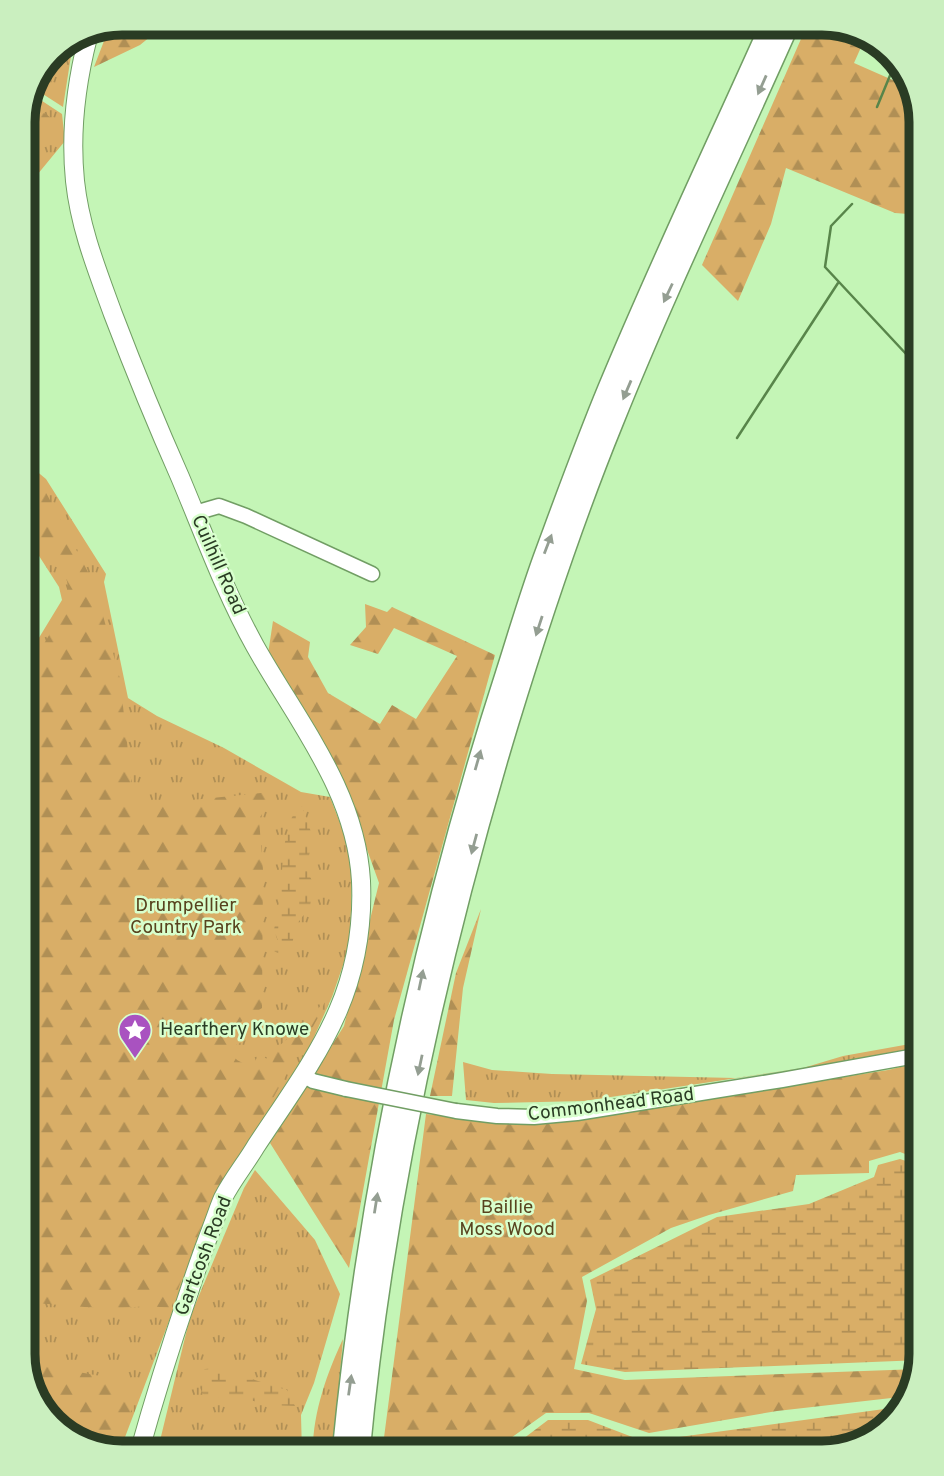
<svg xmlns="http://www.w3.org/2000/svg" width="944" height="1476" viewBox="0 0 944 1476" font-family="Overpass,sans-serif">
<defs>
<pattern id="grass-tufts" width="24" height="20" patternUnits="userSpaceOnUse" patternTransform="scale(1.75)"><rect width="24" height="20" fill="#d9ae67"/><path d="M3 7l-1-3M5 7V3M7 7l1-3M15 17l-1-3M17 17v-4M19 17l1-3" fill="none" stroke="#b08f55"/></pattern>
<pattern id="forest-firs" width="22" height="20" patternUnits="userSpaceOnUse" patternTransform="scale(1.75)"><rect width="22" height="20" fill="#d9ae67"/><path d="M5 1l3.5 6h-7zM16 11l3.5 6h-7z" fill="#b08f55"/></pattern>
<pattern id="wetland-marsh" width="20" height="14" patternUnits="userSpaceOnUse" patternTransform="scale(1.75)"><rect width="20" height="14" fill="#d9ae67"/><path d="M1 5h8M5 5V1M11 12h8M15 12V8" fill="none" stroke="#b08f55"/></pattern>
</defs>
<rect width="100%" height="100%" fill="#c4f5b6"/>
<path fill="url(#grass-tufts)" d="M73,43L63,107L35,89L52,52Z
M33,95L62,114L65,141L23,192V116Z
M23,460L46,479L106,574L104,582L128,698L157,716L224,748L301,792L330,797L345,836L352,874L350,945L332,997L310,1046L285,1087L207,1221L119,1453L67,1437L33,1398L23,1354V664L62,600L59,587L23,531Z
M921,1042V1049L851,1061L584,1101L494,1103L466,1100L463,1062L492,1070L552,1074L736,1078L803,1068L843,1056Z
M255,1170L315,1240L340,1294L314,1383L301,1415L302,1453H157L190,1317L244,1188Z
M343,1339L333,1453H313C312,1415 327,1373 343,1339Z"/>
<path fill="url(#forest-firs)" d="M122,23H167L140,45L94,67L109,28Z
M808,23H829L866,36L854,63L913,89L921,122V215L895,213L786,168L771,224L738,301L702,265Z
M44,113L57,122L23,174V119Z
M23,469L43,487L89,574L101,608L120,679L134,806L261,793L274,794L259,819L263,870L262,1008L238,1024L248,1039L228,1049L237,1060L252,1068L259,1053L272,1063L279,1046L314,1016L328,993L320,1014L201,1227L171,1308L148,1306L109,1309L23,1302V679L70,600L67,581L23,512Z
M365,604L387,612L392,607L495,655L394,1020L349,1268L270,1143L344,1026L379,883L346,791L268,654L273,621L310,642L308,657L328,693L380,724L392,705L416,719L457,656L394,628L378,654L350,645L366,627Z
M481,909L463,988L452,1096H430L456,973Z
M921,1062V1160L900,1152L869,1161V1173L796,1175L793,1191L709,1215L671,1228L582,1277L587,1301L574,1369L625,1380L918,1369L909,1396L777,1411L649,1433L589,1413H546L508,1440L504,1453H382L426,1114L515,1124L560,1122L888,1070Z
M39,1365L140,1383L126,1427L123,1453H116L67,1437L33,1398L27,1372Z"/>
<path fill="url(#wetland-marsh)" d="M302,806L311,832L312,843L306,868L313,883L310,907L299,921L294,934L291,952L283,956L274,951L280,946L274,930L278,909L285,842L292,817Z
M900,1159L921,1166V1360L625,1372L581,1364L596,1309L590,1280L717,1217L809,1204L874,1177L878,1165Z
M217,1368L287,1390L295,1406L267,1405L234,1395L206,1399L194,1377L205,1369Z
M906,1406L905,1409L866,1443L822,1453H513L515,1445L548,1420H588L635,1438L657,1440Z"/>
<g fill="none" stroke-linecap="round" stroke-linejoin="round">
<path stroke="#58854a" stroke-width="2.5" d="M877,107L896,61
M852,204L831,226L825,267L921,370
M737,438L838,283"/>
<defs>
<path id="minor" d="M195,513L219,506L246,516L372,574
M303,1075L313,1081L346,1089
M456,1111L497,1116L534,1117L577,1113L782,1080L921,1055"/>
<path id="major" d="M88,37C76,84 70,132 75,181C80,228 97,270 113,314C134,369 156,423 180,477C204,534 225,592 255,646C297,721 356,791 361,881C366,995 315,1057 256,1146C246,1163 232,1180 223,1198C219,1207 216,1217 212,1227C204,1248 196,1270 189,1292C171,1345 154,1399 139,1453"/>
<path id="highway" d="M342,1453C368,1188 424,925 506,672C519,631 531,590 546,550C566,496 586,441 608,388C659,265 717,144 771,23
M360,1453C383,1205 437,960 509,722C540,621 573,521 613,423C667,288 731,156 790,23"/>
</defs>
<use href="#minor" stroke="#719e64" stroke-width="17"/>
<use href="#major" stroke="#719e64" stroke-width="20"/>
<use href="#highway" stroke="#719e64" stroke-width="22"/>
<use href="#minor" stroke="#fff" stroke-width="14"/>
<use href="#major" stroke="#fff" stroke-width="18"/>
<use href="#highway" stroke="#fff" stroke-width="19"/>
<defs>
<path id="minor-bridge" d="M346,1089L456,1111"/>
</defs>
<use href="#minor-bridge" stroke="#719e64" stroke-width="17" stroke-linecap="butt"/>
<use href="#minor-bridge" stroke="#fff" stroke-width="14"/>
</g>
<defs><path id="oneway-solid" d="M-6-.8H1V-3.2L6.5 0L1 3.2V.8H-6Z" transform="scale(1.75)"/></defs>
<g fill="#949e92">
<use href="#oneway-solid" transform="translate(762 85) rotate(114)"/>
<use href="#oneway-solid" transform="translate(668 293) rotate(115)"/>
<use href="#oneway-solid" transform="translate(627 390) rotate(113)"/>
<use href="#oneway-solid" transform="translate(548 544) rotate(-69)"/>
<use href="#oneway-solid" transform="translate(539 626) rotate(108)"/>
<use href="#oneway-solid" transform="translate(478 760) rotate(-74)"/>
<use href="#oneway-solid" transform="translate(474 844) rotate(105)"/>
<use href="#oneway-solid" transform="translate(421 980) rotate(-78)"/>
<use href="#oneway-solid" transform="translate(420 1065) rotate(102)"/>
<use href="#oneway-solid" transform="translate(376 1203) rotate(-81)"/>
<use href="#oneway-solid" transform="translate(350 1385) rotate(-82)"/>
</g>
<defs>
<symbol id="sight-pin" viewBox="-11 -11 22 30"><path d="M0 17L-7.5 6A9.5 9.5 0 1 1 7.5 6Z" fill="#a952c0" stroke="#d8ffcd"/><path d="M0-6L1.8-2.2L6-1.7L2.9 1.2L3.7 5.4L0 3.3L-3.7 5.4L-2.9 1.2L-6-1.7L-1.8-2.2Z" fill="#fff"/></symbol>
</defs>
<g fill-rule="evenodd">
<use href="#sight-pin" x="116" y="1011" width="38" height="52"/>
</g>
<g text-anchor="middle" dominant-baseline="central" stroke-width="5" stroke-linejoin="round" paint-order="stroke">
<g font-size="19" fill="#2a3c24" stroke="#d8ffcd">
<text transform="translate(218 565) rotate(66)">Cuilhill Road</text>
<text transform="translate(611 1105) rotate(-7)">Commonhead Road</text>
<text transform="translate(204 1256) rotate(-69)">Gartcosh Road</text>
</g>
<g font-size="19" fill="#58431e" stroke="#d8ffcd">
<text x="186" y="906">Drumpellier<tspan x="186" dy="22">Country Park</tspan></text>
<text x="507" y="1208">Baillie<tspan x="507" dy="22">Moss Wood</tspan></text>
</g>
<g font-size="19" fill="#2a3c24" stroke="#d8ffcd" text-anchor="start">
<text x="160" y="1030">Hearthery Knowe</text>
</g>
</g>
<path d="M0 0H944V1476H0ZM122 35H822A87 87 0 0 1 909 122V1354A87 87 0 0 1 822 1441H122A87 87 0 0 1 35 1354V122A87 87 0 0 1 122 35Z" fill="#caefbf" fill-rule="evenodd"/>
<path fill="none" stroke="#2a3c24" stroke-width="9" d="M122 35H822A87 87 0 0 1 909 122V1354A87 87 0 0 1 822 1441H122A87 87 0 0 1 35 1354V122A87 87 0 0 1 122 35Z"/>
</svg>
